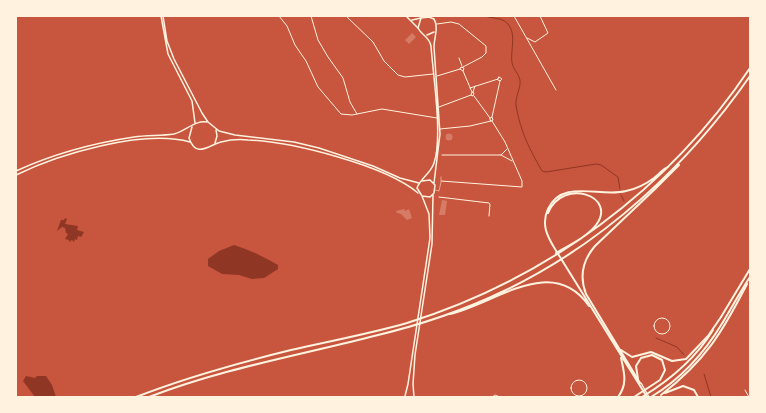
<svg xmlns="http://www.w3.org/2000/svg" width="766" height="413" viewBox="0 0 766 413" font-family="Lato,sans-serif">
<rect width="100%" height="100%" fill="#c8553d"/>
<path fill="#8f3625" d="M65,218L67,219L65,224L78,226L77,230L84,232L81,237L78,236L77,240L75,239L74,242L72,240L69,242V240L65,239L68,234L66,233L65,228L62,227L57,231L61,220H64Z
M234,245C250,250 264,257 278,265V269L264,278L252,279L239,275L222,274L208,266V259L219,251Z
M26,376L35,378L37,376H46L52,385L56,397H35L23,381Z"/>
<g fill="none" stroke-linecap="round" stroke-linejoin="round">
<path stroke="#8f3625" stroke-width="1" d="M485,16C493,19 502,17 508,24C517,35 510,50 512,63C513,69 519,74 520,80C521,89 515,96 516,106C521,133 529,148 542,171L546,172L596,164L601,165L618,177L620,189
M621,195L624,201
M656,338L677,347L684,355
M704,374L711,397"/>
</g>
<path fill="#d67c66" d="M412,33L416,37L409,44L405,40Z
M445.5 137a3.5 3.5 0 1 1 7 0a3.5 3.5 0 1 1-7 0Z
M442,200L447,201L445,215H439Z
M404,209L405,211L409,209L412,218L407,220L401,214L397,213L396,211Z"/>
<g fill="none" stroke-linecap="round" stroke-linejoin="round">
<path stroke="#fff3e0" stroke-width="0.5" d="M441,180V177
M435,190L439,191L441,182"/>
<path stroke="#fff3e0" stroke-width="1" d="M279,16L287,26L295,45L306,61L318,87L341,114L352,115L382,109L437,118
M311,16L318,40L328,57L343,78L350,102L357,114
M346,16L373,42L384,61L398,75L405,77L433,74
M514,16L556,90
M437,24L451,22L459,24L486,46V53L482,57L463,67
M527,38L535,42L548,33L540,16
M459,58L462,66
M463,71L472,92
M437,76L460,69L461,67L464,68L463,71L460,69
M499,77L502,79L500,81L498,80Z
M470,88L498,79
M473,92L475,86
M474,96L490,118
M439,107L471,95L473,96L474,93L472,92L471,95
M492,117L500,81
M490,118L492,117L493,120L491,121Z
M440,129L470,126L491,121
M442,155H501L507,149
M501,155L512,161
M441,181L522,187V181L505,142L492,121
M439,197L489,203L490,204L489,216
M654 326a8 8 0 1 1 16 0a8 8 0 1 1-16 0Z
M571 388a8 8 0 1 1 16 0a8 8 0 1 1-16 0Z
M745,390L749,397
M492,397L495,395L500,397"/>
<path stroke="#fff3e0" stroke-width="1.5" d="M161,16L168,54L192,101L195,123
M163,16L167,41L174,59L202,113L208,122L219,131L235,135L294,142L319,148L373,166L400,178L419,183
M406,16L418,28
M412,20L421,18
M192,127L189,138C196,159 209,145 221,142C229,140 239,139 248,140C292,142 385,165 418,193
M215,143L217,136L216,130
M16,171C53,154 94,143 134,137C147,135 161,136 174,134C186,131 195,120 207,122
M16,175C59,154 143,129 190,142
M641,383L649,397"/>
<path stroke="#fff3e0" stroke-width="1.5" d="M427,35L434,32
M422,181L430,180L435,185L434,193L430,197L422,196L417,188C420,179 431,173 434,163C443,137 433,75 431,46C429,36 422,36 418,28L421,18L429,17L434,19C439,27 434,38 434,47L440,134L434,183
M405,396L408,384L430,238L429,214L422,196
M404,397H414
M414,397L413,384L415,355L432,244L433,195"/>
<path stroke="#fff3e0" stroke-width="2" d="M721,317L750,269
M665,393L683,386L694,390L698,397
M661,395C705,361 722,333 747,284
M634,397L660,380L665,370L662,360L652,355L641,358L636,366L638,379
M642,397C670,380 696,358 713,330
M651,397C681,379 705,352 723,322C732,307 740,292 750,277"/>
<path stroke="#fff3e0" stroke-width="2" d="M548,213C563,177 618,196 596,225C587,237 569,245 556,253
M450,314C495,304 552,253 589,306
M621,350L632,357L651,352L672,361L686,359L708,336L721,317
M640,383L586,294C579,276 583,260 595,246L655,189L679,165
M136,397C187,377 238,363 291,350C330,341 369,334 407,323C547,279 668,190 750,68
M149,397C221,369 296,356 370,337C417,326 463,311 506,290C605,242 688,165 750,76
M618,397C628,384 624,372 621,358
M647,397L555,249C547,236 541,224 548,209C562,178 601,198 626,191C636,189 646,184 654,178C659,174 663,169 668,167"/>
</g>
<rect width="766" height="413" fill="none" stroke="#fff3e0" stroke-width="34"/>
</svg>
